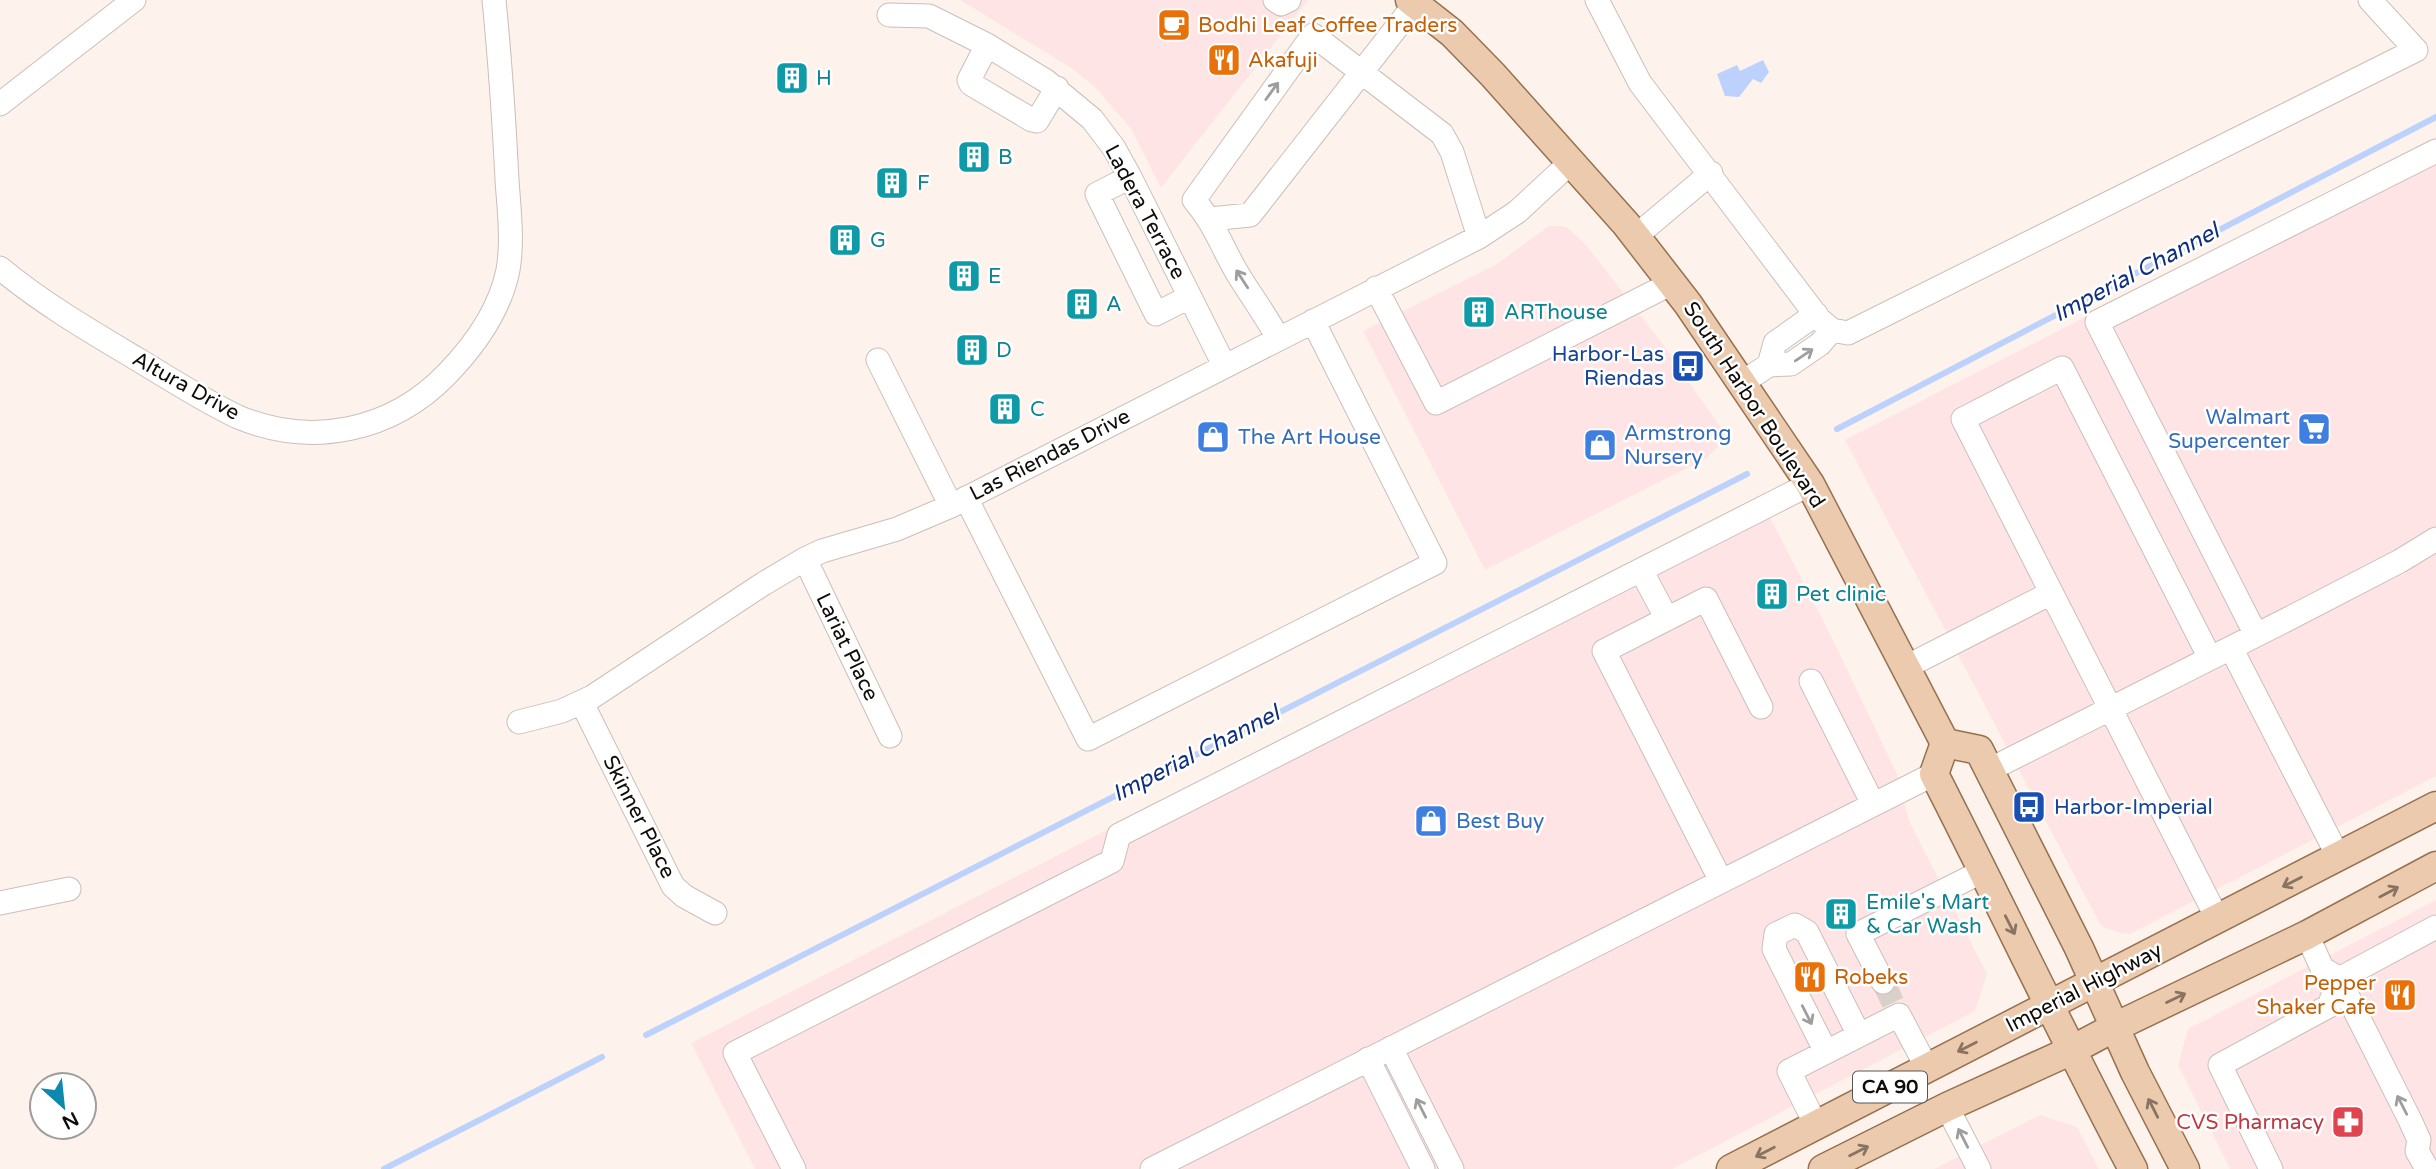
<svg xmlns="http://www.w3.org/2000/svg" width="2436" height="1169" viewBox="0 0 2436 1169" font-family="'Varela Round',sans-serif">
<rect width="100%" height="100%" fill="#fef3ec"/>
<path fill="#ffe4e5" d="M960,0H1308L1161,188L1131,129L1096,88L1073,69Z
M2436,137V776L2130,934L2120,933L2101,926L1845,440Z
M1549,226H1561L1568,228L1587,246L1661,342L1728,438L1705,459L1485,570L1363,331L1497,264Z
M1759,496L1832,638L1897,774L1909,821L1987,974L1975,1011L1672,1169H755L691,1043Z
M2436,900V1169H2230L2178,1065L2188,1029Z
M2040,1115L2077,1127L2099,1169H1934Z"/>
<path fill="#bcd2fd" d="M1763,60L1769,72L1761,83L1753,79L1739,97L1725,96L1717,74L1737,65L1740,71Z"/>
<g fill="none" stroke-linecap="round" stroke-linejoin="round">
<path stroke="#bcd2fd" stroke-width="6" d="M1837,429L2436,117
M646,1035L1747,474
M384,1169L602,1057"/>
<path stroke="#dad0ca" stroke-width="23" stroke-dasharray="23 11" stroke-linecap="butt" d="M1883,982L1895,1007"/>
<defs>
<path id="minor" d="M1275,0L1281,4L1289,0
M1597,0L1640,83L1819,319L1832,330L1848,333L2416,50L2370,0
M889,15L929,16L987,45L1046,81L1092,119L1114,148L1130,177L1224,365
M987,45L969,80L971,84L1032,120L1037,121L1057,88
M0,104L134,0
M1130,177L1097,194L1156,314L1189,297
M1210,219L1250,215L1415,4
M1636,236L1711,173
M0,268C42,303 90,331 137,359C170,379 204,401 238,417C312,448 392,431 447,374C475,345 500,310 508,270C513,241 509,209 507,180C504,120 500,60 494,0
M1376,288L1436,403L1672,283
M1278,338C1266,316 1252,297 1239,276C1223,250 1215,224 1194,200L1313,35L1442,134L1452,152L1479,237
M878,360L951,506
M1769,365L1775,343L1816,314
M1743,382L1769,365L1791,364L1820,344L1832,330
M966,498L1088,739L1435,563L1313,321
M805,559L890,736
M1641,570L1667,619
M2256,635L2097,322L2436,151
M2231,648L2339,858
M2210,658L2062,368L1963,419L2218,920
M1904,668L2051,593
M1811,681L1873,804
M582,703L673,886L684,896L715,913
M519,722L562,711L592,697L763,584L805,559L822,551L897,529L951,506L1479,237L1517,212L1570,163
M1989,770L2290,618L2400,561L2436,539
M1721,881L1604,651L1706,599L1761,707
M0,903L69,889
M2307,935L2322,968L2339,979L2410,1120L2419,1140L2417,1151L2426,1167
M1883,982L1858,934L1983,871
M1391,1048L1452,1169
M1826,1052L1774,949L1776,934L1795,925L1807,932L1859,1035
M1368,1059L1423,1169
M1947,1107L1979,1169
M1816,1125L1789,1071L1899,1015L1927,1068
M794,1169L735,1053L1112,861L1119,835L1810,484
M1152,1169L1934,774
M2271,1169L2220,1065L2329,1006L2339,979L2436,927"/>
<path id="major" d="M1410,0L1452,33L1493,75L1626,224L1688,304L1810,484L1945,743L1934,774C2001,905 2064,1039 2133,1169
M1945,743L1979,750L2079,948L2135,1072L2185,1169
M1731,1169L2436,806
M1823,1169L1947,1107L2070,1051L2115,1027L2307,935L2436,866"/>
</defs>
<use href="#minor" stroke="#cabfb9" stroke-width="25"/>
<use href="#major" stroke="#967150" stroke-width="31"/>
<use href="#minor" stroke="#fff" stroke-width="23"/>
<use href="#major" stroke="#eccaad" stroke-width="28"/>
</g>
<defs><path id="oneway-shaft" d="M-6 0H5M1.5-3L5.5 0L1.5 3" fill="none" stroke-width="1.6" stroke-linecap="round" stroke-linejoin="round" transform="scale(1.75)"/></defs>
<g stroke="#9f9e9d">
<use href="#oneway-shaft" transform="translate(1272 91) rotate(-54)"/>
<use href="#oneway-shaft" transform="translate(1242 279) rotate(-123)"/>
<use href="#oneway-shaft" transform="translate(1804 355) rotate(-34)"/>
<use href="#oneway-shaft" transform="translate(1807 1015) rotate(63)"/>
<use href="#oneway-shaft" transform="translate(2402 1105) rotate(-117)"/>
<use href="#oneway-shaft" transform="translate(1421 1108) rotate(-117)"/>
<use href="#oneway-shaft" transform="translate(1963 1138) rotate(-117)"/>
</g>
<g stroke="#897463">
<use href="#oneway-shaft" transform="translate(2292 882) rotate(153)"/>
<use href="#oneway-shaft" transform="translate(2389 892) rotate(-28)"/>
<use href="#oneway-shaft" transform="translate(2010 925) rotate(63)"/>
<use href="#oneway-shaft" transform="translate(2176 998) rotate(-26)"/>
<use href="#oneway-shaft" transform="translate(1967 1047) rotate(153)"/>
<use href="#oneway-shaft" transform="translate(2153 1108) rotate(-117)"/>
<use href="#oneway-shaft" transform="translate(1859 1151) rotate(-27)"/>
<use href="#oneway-shaft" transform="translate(1765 1152) rotate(153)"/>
</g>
<defs>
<symbol id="cafe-square" viewBox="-11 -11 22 22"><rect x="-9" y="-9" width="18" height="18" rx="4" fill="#e8710a" stroke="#fff"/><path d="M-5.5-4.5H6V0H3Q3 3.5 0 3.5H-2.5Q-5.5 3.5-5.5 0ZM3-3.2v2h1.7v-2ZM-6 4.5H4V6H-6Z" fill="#fff"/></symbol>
<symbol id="restaurant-square" viewBox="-11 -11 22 22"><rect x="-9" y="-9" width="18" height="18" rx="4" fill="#e8710a" stroke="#fff"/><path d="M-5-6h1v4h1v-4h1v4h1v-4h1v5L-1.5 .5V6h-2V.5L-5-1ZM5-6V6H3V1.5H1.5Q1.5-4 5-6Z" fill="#fff"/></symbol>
<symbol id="building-square" viewBox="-11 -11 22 22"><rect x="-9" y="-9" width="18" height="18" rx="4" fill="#0f9aa8" stroke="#fff"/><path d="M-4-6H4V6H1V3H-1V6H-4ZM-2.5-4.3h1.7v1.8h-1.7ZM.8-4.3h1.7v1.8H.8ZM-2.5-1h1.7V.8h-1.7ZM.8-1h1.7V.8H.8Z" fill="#fff"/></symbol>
<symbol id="bus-square" viewBox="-11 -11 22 22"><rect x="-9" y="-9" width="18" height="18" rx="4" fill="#1a4fb4" stroke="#fff"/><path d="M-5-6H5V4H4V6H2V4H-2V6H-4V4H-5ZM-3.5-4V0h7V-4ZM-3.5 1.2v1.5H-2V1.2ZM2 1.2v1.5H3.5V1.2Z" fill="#fff"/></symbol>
<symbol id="supermarket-square" viewBox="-11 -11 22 22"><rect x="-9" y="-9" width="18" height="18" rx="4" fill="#3f7fe0" stroke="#fff"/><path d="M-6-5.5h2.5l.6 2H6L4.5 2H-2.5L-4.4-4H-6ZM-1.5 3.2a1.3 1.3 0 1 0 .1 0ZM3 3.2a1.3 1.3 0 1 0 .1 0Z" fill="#fff"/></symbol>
<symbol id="shop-square" viewBox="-11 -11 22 22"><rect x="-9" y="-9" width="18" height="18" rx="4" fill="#3f7fe0" stroke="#fff"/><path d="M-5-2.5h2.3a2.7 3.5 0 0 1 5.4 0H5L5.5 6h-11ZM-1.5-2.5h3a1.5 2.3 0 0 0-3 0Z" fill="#fff"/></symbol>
<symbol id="pharmacy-square" viewBox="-11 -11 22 22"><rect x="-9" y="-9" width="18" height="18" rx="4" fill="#e0444e" stroke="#fff"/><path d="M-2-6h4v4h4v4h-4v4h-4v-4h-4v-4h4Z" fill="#fff"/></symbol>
</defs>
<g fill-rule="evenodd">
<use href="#cafe-square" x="1155" y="6" width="38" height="38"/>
<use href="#restaurant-square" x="1205" y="41" width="38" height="38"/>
<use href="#building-square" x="773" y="59" width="38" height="38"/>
<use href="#building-square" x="955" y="138" width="38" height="38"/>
<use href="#building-square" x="873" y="164" width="38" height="38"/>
<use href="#building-square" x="826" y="221" width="38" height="38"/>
<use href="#building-square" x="945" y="257" width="38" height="38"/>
<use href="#building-square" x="1063" y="285" width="38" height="38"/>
<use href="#building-square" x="1460" y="293" width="38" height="38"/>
<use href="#building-square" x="953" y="331" width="38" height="38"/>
<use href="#bus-square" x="1669" y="347" width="38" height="38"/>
<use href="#building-square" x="986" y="390" width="38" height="38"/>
<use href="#supermarket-square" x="2295" y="410" width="38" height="38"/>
<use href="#shop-square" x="1194" y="418" width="38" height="38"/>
<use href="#shop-square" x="1581" y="426" width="38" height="38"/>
<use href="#building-square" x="1753" y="575" width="38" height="38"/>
<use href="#bus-square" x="2010" y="788" width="38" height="38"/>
<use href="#shop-square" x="1412" y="802" width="38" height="38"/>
<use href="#building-square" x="1822" y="895" width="38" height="38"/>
<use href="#restaurant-square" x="1791" y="958" width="38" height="38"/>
<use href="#restaurant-square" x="2381" y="976" width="38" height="38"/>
<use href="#pharmacy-square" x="2329" y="1103" width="38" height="38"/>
</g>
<g text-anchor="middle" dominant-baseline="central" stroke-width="5" stroke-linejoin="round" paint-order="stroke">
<rect fill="#fff" stroke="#575553" stroke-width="2" x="1853" y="1071.5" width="74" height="31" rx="5"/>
<g font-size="19" font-weight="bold" fill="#0f0c09">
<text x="1890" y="1087">CA 90</text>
</g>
<g font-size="21" fill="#c56008" stroke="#fff" text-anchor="start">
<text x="1198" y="25">Bodhi Leaf Coffee Traders</text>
<text x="1248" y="60">Akafuji</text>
<text x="1834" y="977">Robeks</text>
<text x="2376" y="983" text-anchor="end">Pepper<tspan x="2376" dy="24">Shaker Cafe</tspan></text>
</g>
<g font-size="21" fill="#0d838f" stroke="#fff" text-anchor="start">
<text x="816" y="78">H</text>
<text x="998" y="157">B</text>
<text x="917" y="183">F</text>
<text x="870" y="240">G</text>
<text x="988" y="276">E</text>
<text x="1106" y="304">A</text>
<text x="1504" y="312">ARThouse</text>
<text x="996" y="350">D</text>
<text x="1030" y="409">C</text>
<text x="1796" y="594">Pet clinic</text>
<text x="1866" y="902">Emile's Mart<tspan x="1866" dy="24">&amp; Car Wash</tspan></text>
</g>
<g font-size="21" fill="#0f0c09" stroke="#fff">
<text transform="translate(1145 212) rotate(62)">Ladera Terrace</text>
<text transform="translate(186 386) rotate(29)">Altura Drive</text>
<text transform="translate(1754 405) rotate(57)">South Harbor Boulevard</text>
<text transform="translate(1050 455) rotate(-27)">Las Riendas Drive</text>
<text transform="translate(847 647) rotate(64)">Lariat Place</text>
<text transform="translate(639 817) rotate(63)">Skinner Place</text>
<text transform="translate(2084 988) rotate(-27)">Imperial Highway</text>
</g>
<g font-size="21" fill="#164399" stroke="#fff" text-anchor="end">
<text x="1664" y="354">Harbor-Las<tspan x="1664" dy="24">Riendas</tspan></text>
<text x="2054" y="807" text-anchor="start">Harbor-Imperial</text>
</g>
<g font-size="21" fill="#366cbe" stroke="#fff" text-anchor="start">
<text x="2290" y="417" text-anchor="end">Walmart<tspan x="2290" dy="24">Supercenter</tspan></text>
<text x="1624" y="433">Armstrong<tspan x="1624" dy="24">Nursery</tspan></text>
<text x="1238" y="437">The Art House</text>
<text x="1456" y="821">Best Buy</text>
</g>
<g font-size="21" fill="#be3a42" stroke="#fff" text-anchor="end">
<text x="2324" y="1122">CVS Pharmacy</text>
</g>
<g font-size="23" font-style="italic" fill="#102f7e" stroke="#fff">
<text transform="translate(2136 273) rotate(-28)">Imperial Channel</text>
<text transform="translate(1196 754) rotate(-27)">Imperial Channel</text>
</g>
</g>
<g transform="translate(63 1106) rotate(153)"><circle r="33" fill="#ffffff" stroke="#9f9e9d" stroke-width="2"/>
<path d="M0-5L12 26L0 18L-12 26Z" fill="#0e88ac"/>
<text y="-10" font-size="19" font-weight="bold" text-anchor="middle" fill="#0f0c09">N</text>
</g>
</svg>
